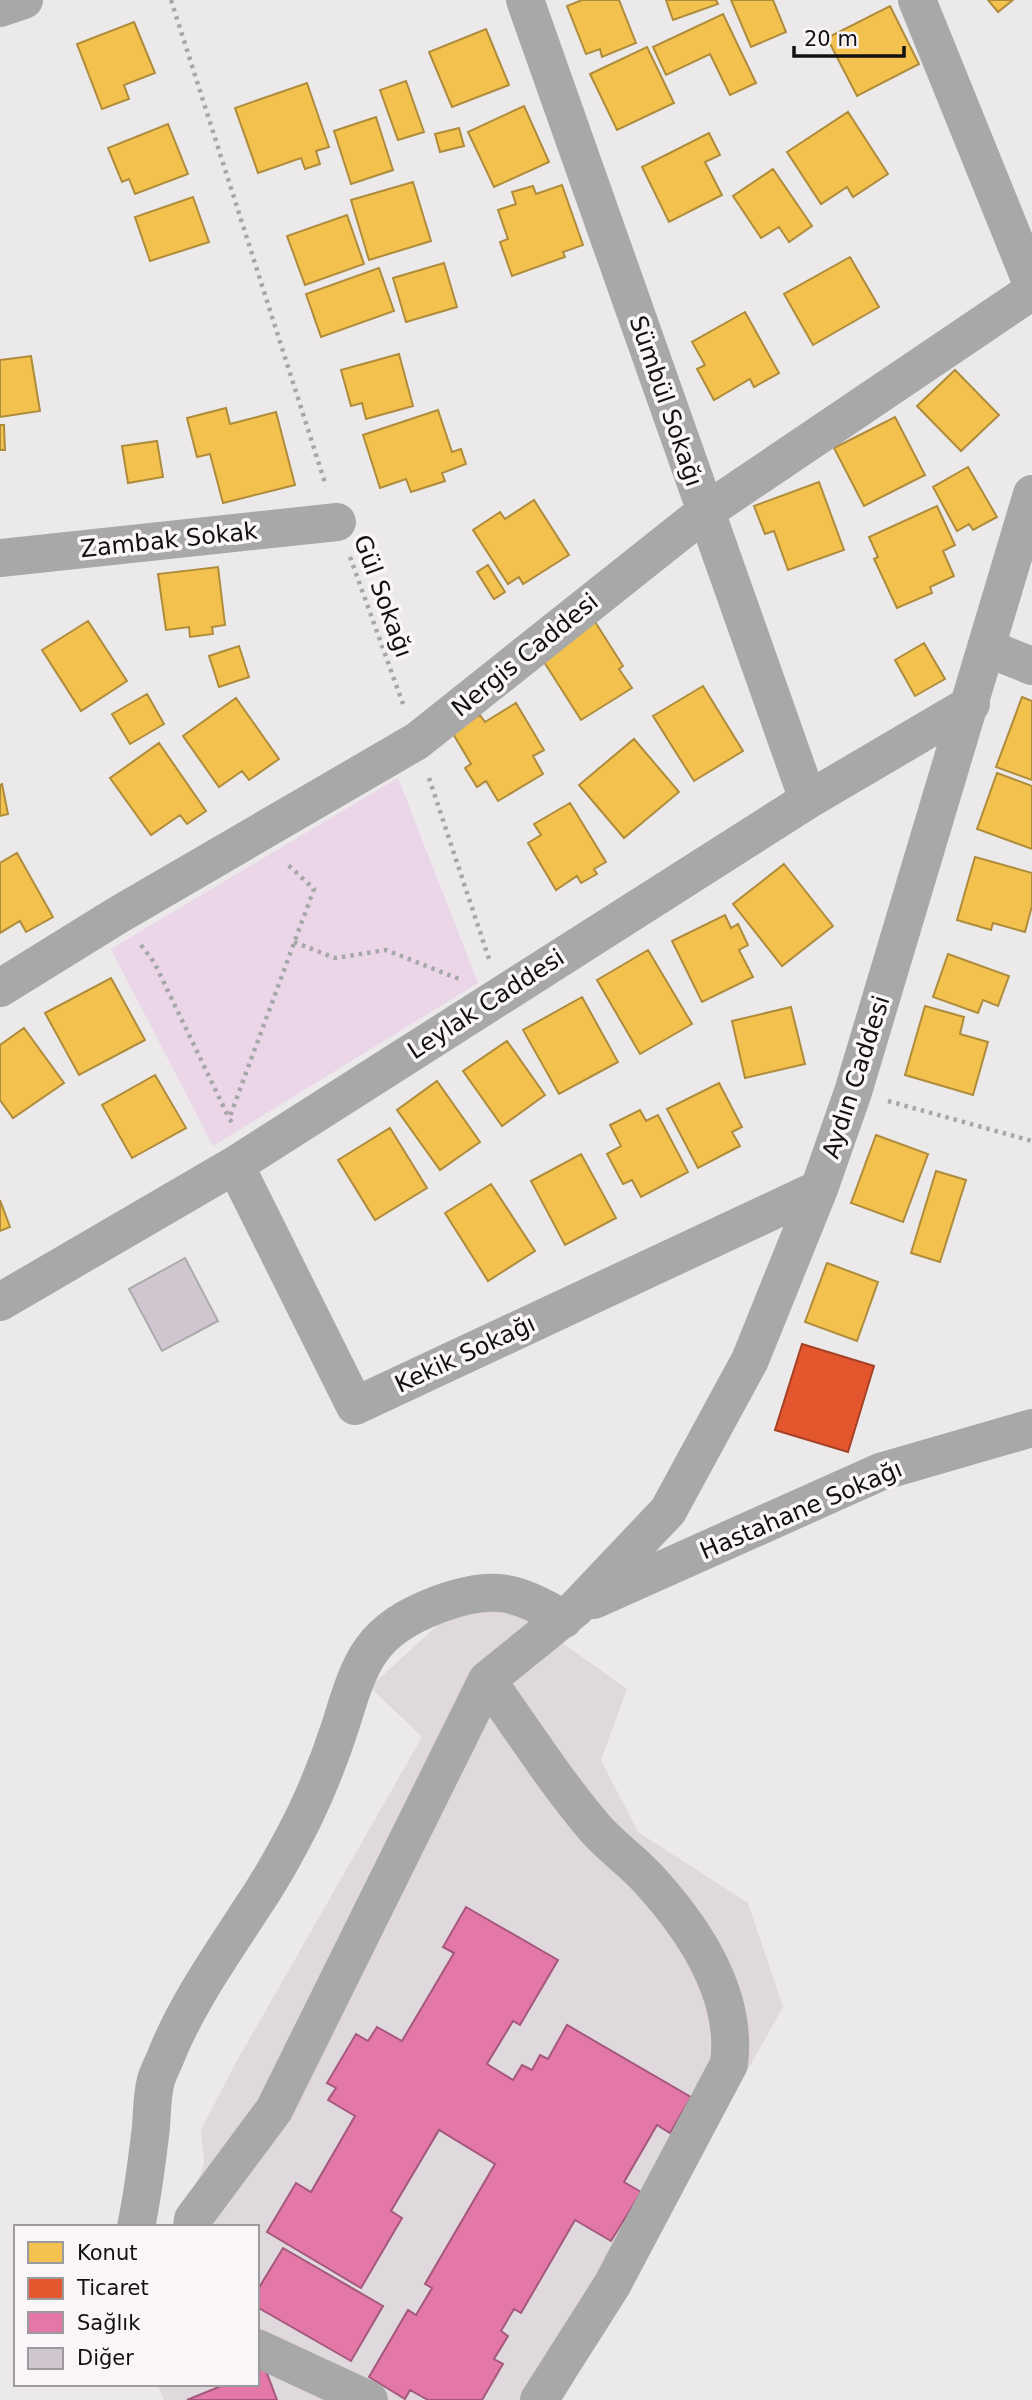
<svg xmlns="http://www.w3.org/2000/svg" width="1032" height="2400" viewBox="0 0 1032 2400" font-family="'DejaVu Sans',sans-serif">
<rect width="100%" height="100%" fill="#ebe9ea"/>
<path fill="#dfd9de" d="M475,1591L533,1622L627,1689L601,1760L638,1832L748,1903L783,2007L563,2400H164L157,2384H257V2227H183L204,2163L201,2130L234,2066L422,1737L370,1687Z"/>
<path fill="#ebd5e9" d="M398,778L478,983L213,1146L111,949Z"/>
<path fill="#f2c14e" stroke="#af8c3c" stroke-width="2" d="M582,0H619L636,43L602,57L600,49L586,54L567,6Z
M666,0H716L718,4L673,20Z
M731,0H773L786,32L751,47Z
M988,0H1013L998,12Z
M890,6L919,64L857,96L827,38Z
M723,14L756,83L730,95L710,54L666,75L653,47Z
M134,22L155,73L124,85L129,99L102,109L77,44Z
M486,29L509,85L452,107L429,52Z
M647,47L674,103L617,130L590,74Z
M406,81L424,132L398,140L380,90Z
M307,83L329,147L316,151L320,164L305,169L301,158L258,173L235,108Z
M524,106L549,162L494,187L468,132Z
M848,112L888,174L853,197L847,187L821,204L787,152Z
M376,117L393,170L351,184L334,131Z
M168,124L188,174L135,194L129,179L122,182L108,148Z
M459,128L464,146L440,152L435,134Z
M709,133L720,155L705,162L722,195L669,222L642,167Z
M773,169L812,226L789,242L779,227L761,238L733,196Z
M413,182L431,241L369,260L351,200Z
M562,185L583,245L563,252L565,257L512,276L500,242L508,239L498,210L516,204L512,192L533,186L536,194Z
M193,197L209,242L150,261L135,217Z
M347,215L364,264L305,285L287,236Z
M850,257L879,307L813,345L784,294Z
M444,263L457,307L406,322L393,278Z
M379,268L394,311L321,337L306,294Z
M745,312L779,373L754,387L750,379L714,400L697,369L705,365L692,342Z
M399,354L413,406L366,419L362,403L351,406L341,370Z
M31,356L40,411L0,417V360Z
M955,370L999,415L961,451L917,406Z
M226,408L230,424L276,412L295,485L223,503L210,454L197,457L187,418Z
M438,410L452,452L461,449L466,464L442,473L445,481L411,492L406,479L380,488L363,435Z
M895,417L925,475L864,506L834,448Z
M0,425H4L5,450H0Z
M157,441L163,477L128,483L122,446Z
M968,467L997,517L973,530L969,524L957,531L933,487Z
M819,482L844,550L788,570L774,531L765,534L754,506Z
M534,500L569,555L523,584L519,577L508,584L473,530L500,512L505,519Z
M937,506L955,545L943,551L954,576L930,587L932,593L897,608L874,559L878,557L869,537Z
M488,565L505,592L494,599L477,572Z
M218,567L225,625L212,627L213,634L190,637L189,627L166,630L158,574Z
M592,617L623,666L619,669L632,688L581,720L544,662Z
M88,621L127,681L81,711L42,650Z
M924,643L945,679L915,696L895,660Z
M239,646L249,677L219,687L209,656Z
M703,686L743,751L694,781L653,716Z
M147,694L164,724L130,744L112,714Z
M1022,697L1032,701V780L996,767Z
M236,698L279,759L249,780L242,771L219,787L183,736Z
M516,703L544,750L533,756L543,774L498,801L486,781L477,787L465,768L471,764L452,732L480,715L485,722Z
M634,739L679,792L624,838L579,785Z
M159,743L206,811L187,824L180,815L151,835L110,778Z
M997,773L1032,786V849L977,829Z
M2,784L8,814L0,816V785Z
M570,803L606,862L594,869L597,874L581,883L577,876L556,890L528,843L541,835L534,824Z
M17,853L53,917L26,932L20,921L0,933V863Z
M975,857L1032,873V906L1025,932L993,923L991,930L957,920Z
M784,864L833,926L782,966L733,904Z
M725,915L731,928L738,924L748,945L739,950L753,977L702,1002L672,941Z
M648,950L692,1024L640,1054L597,980Z
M948,954L1009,976L998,1006L983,1000L978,1013L933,997Z
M111,978L145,1040L79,1075L45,1013Z
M582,997L618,1062L559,1094L523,1030Z
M925,1006L964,1017L960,1034L988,1042L973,1095L905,1075Z
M791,1007L805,1064L745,1078L732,1021Z
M24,1028L64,1083L13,1118L0,1100V1045Z
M507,1041L545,1095L502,1126L463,1071Z
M155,1075L186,1128L132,1158L102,1105Z
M437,1081L480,1142L440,1170L397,1110Z
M719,1083L742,1127L732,1132L740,1146L698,1168L667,1109Z
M640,1110L646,1121L658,1115L688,1172L641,1197L632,1180L623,1184L607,1154L621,1146L610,1125Z
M390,1128L427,1188L375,1220L338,1160Z
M876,1135L928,1154L903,1222L851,1203Z
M581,1154L616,1218L565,1245L531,1181Z
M936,1171L966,1180L940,1262L911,1253Z
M491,1184L535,1251L488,1281L445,1213Z
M0,1200L10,1227L0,1231Z
M827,1263L878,1282L857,1341L805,1322Z"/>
<path fill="#e4572e" stroke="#a54226" stroke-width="2" d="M802,1344L874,1366L848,1452L775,1430Z"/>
<path fill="#e377a8" stroke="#a4587b" stroke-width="2" d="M466,1907L558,1960L520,2025L513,2021L487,2064L513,2080L522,2065L532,2070L540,2055L548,2059L567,2025L691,2097L670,2133L657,2125L624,2182L641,2192L611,2241L575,2220L521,2313L514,2309L501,2331L508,2336L494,2359L503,2364L482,2400H428L410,2390L405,2399L369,2377L408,2310L416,2315L432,2288L425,2284L495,2164L439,2130L391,2211L402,2218L361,2288L267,2232L296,2183L311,2192L355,2116L328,2100L336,2088L327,2083L356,2034L368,2041L377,2027L402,2041L454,1953L443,1947Z
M283,2248L383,2306L351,2361L257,2307V2291Z
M265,2368L277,2400H187L226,2384H257V2371Z"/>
<path fill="#d0c6d0" stroke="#acabac" stroke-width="2" d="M185,1258L218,1321L162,1351L129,1289Z"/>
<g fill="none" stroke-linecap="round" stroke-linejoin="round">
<path stroke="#a7a7a8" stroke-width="4.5" stroke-dasharray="3.5 5" stroke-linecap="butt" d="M171,0L326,486
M350,557L403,704
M429,778L489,959
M294,942L335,958L386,950L459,979
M141,945L154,962L229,1118
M888,1101L1032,1141
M232,1122L229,1119L314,889L285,862"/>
<path stroke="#a9a8a9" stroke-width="38" d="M525,0L808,800
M917,0L1032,284
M0,8L24,0
M0,558L337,522
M987,648L1032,666
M0,988L118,915L417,741L705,512L1032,291
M235,1165L355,1406L819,1189
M0,1302L235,1165L808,800L971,704
M594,1600L880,1472L1032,1428
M487,1680C522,1729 555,1781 594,1827C611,1847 635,1863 652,1883C696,1932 738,1996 729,2064L612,2285L539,2400
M136,2227C143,2194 147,2161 151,2127C152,2112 152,2095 156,2080C159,2070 165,2060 168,2051C190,1999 221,1956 251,1909C271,1880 288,1849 304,1817C318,1788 331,1755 341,1724C361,1658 371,1630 439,1604C493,1584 516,1591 564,1619
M192,2227L193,2219L274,2110L487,1680L576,1608L668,1511L750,1360L819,1189L853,1092L1032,494
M257,2348L369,2400"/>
</g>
<g text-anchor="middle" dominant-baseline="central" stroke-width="7" stroke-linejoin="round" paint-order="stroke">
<g font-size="24" fill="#121112" stroke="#f9f5f9">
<text transform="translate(666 401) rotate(71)">Sümbül Sokağı</text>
<text transform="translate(169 540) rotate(-6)">Zambak Sokak</text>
<text transform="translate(383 596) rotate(70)">Gül Sokağı</text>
<text transform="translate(525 655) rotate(-39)">Nergis Caddesi</text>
<text transform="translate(486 1004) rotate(-33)">Leylak Caddesi</text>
<text transform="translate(856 1077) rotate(-72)">Aydın Caddesi</text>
<text transform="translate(465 1354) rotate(-25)">Kekik Sokağı</text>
<text transform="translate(801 1510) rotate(-23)">Hastahane Sokağı</text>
</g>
</g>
<rect x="14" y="2225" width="245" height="161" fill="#f9f5f9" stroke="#9d9a9d" stroke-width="2"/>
<rect x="28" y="2242" width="35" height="21" fill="#f2c14e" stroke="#9d9a9d" stroke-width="2"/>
<text x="77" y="2260" font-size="21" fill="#121112">Konut</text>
<rect x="28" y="2278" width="35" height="21" fill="#e4572e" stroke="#9d9a9d" stroke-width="2"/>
<text x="77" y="2295" font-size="21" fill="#121112">Ticaret</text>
<rect x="28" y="2312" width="35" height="21" fill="#e377a8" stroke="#9d9a9d" stroke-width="2"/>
<text x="77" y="2330" font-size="21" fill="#121112">Sağlık</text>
<rect x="28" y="2348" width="35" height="21" fill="#d0c6d0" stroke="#9d9a9d" stroke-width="2"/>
<text x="77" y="2365" font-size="21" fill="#121112">Diğer</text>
<path d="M794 46v10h110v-10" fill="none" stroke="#121112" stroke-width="3.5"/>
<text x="804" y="46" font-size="21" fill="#121112" stroke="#f9f5f9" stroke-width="5" paint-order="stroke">20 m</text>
</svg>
